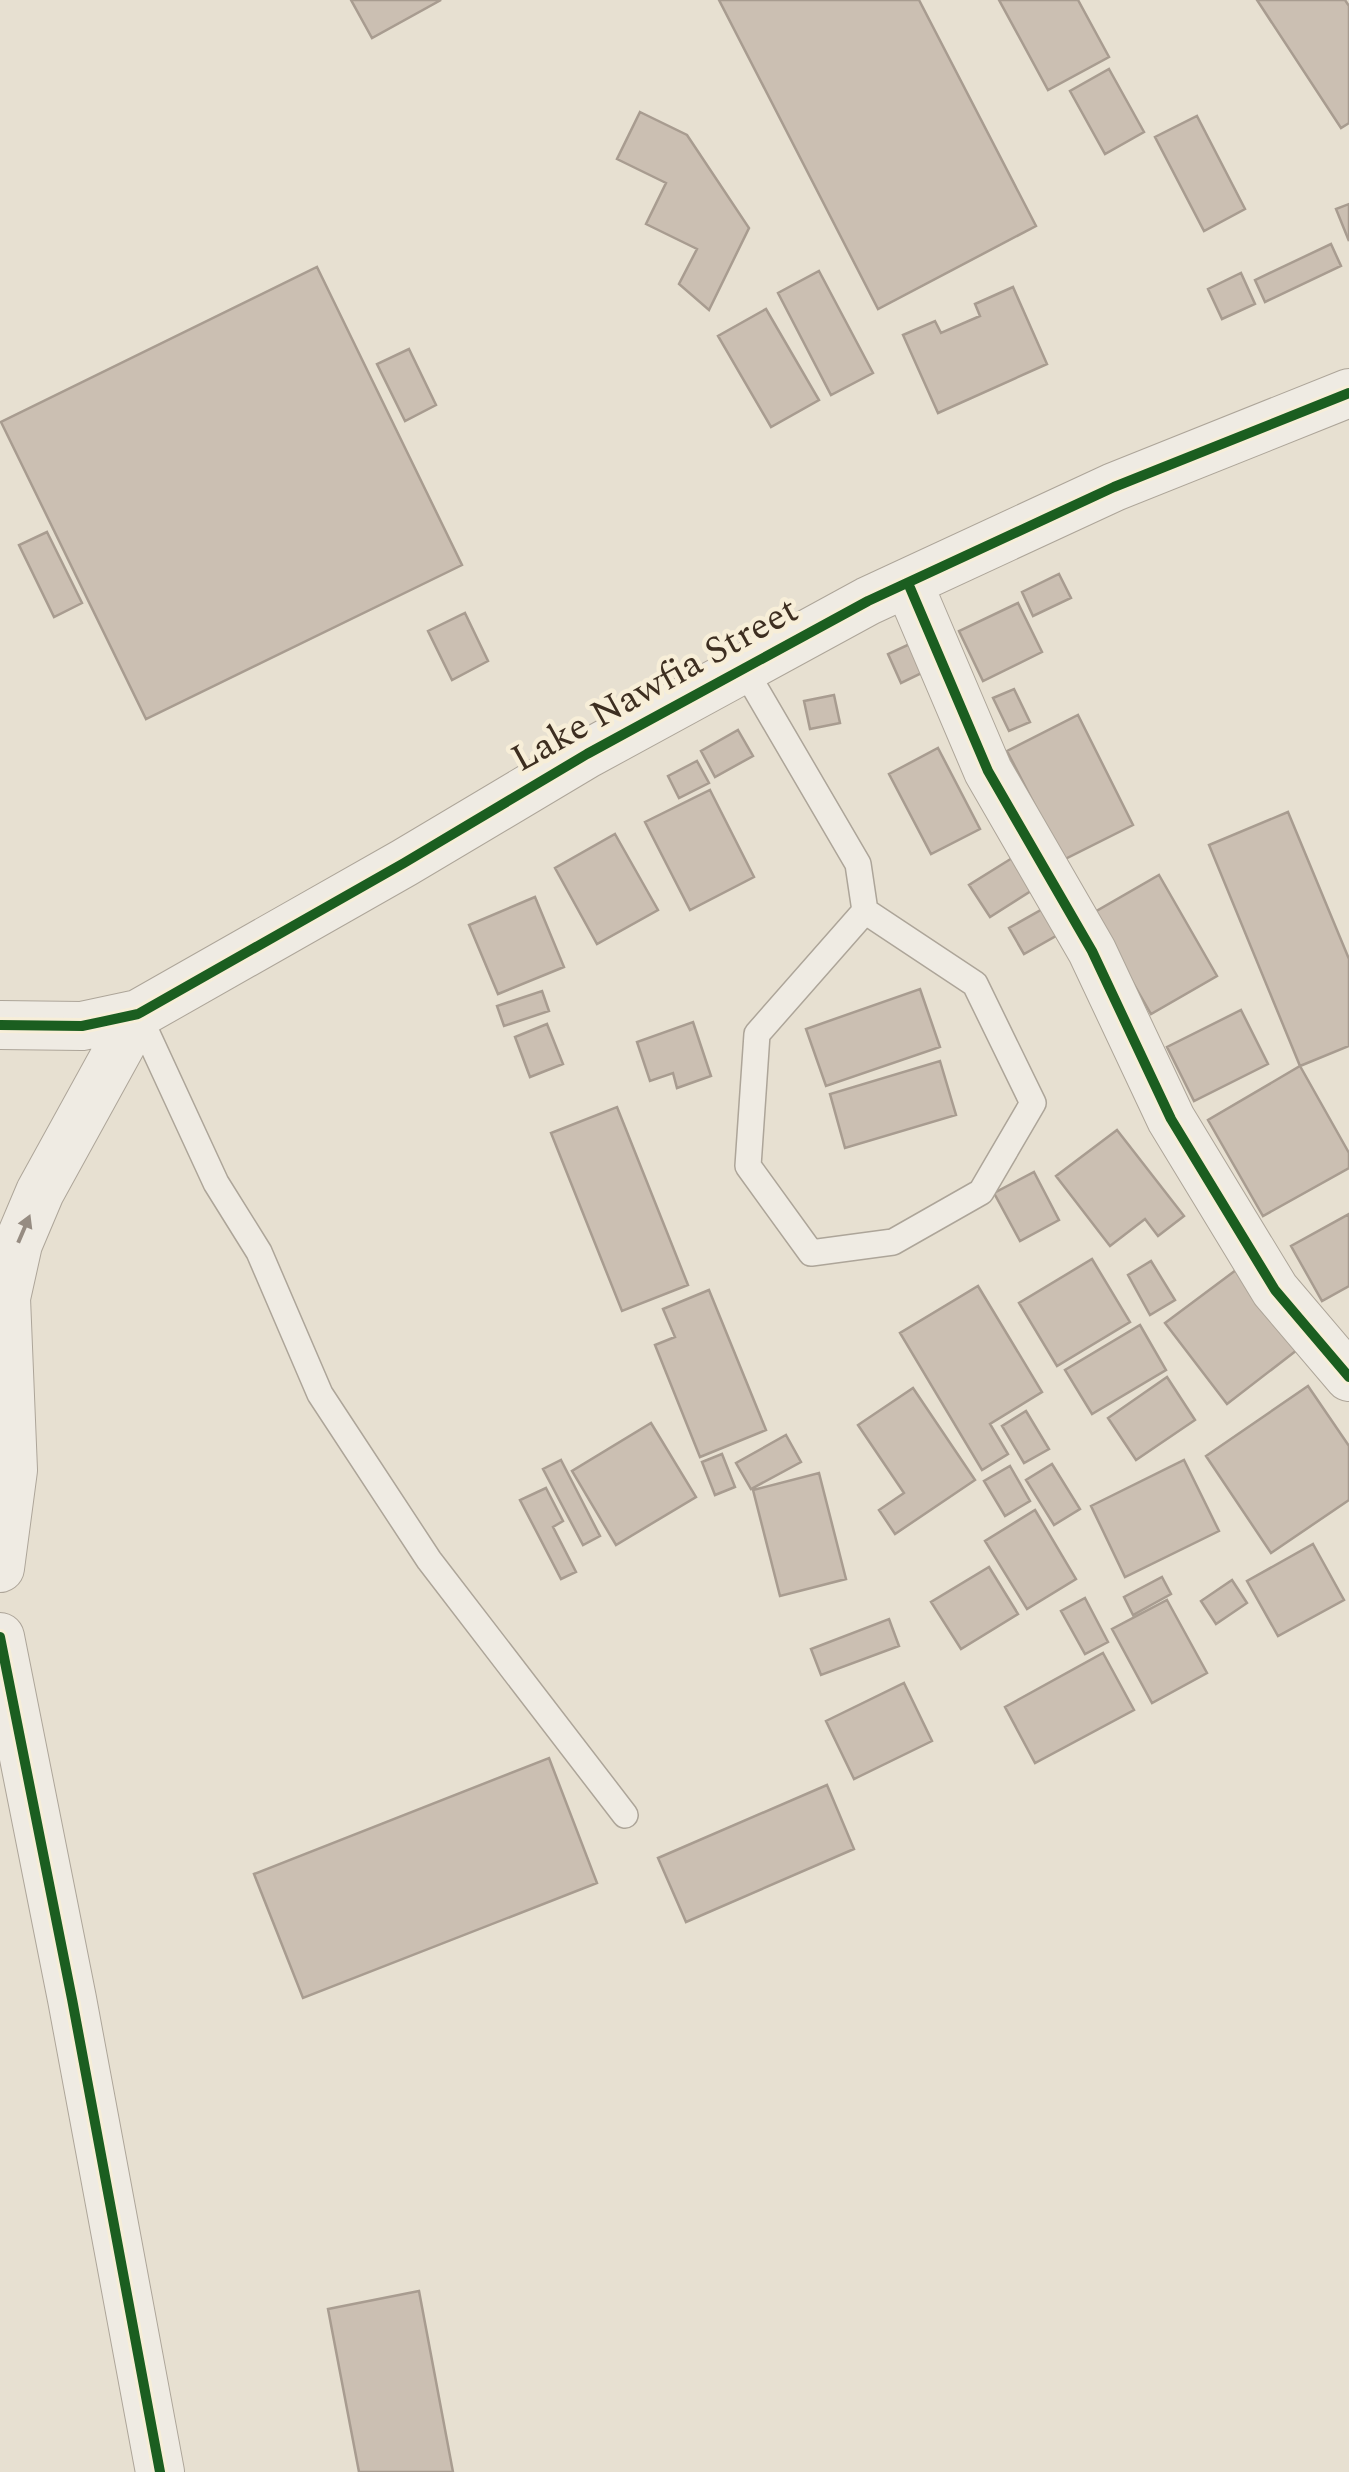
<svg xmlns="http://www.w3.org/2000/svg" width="1349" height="2472" viewBox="0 0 1349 2472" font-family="Spectral,serif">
<rect width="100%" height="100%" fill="#e7e0d1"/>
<path fill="#cbbfb2" stroke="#a89c90" stroke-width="2.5" d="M351,0H441L372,38Z
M719,0H919L1036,226L878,309Z
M999,0H1078L1109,57L1048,90Z
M1257,0H1345L1349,6V123L1341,128Z
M1109,69L1144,132L1105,154L1070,91Z
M640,112L687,135L749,228L709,310L679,284L697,249L646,224L666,183L617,159Z
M1197,116L1245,209L1204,231L1155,137Z
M1349,204V241L1336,209Z
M1331,244L1341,266L1265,302L1255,280Z
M317,267L462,565L146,719L1,422Z
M819,271L873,373L831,395L778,293Z
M1241,273L1255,304L1222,319L1208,289Z
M1013,287L1047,364L938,413L903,335L935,321L941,333L980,316L975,304Z
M766,309L819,400L771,427L718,336Z
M409,349L436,405L405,421L377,364Z
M47,532L82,603L54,617L19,545Z
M1059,574L1071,598L1033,616L1022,592Z
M1018,603L1042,652L983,681L959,631Z
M465,613L488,661L452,680L428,631Z
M912,643L926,671L901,683L888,654Z
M1014,689L1030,722L1009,731L993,698Z
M834,695L840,723L810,729L804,701Z
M1078,715L1133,825L1063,860L1007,751Z
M738,730L753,756L715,777L701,751Z
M938,748L980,829L931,854L889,774Z
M697,761L709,783L679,798L668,776Z
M710,790L754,877L690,910L645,822Z
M1288,812L1349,959V1046L1300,1066L1209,845Z
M615,834L658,910L597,944L555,868Z
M1025,850L1045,882L990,917L969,885Z
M1159,875L1217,976L1151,1014L1093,913Z
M535,897L564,967L498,994L469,925Z
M1055,902L1070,928L1024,954L1009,928Z
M920,989L940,1047L826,1086L806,1029Z
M542,991L549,1011L504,1026L497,1006Z
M1241,1010L1268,1064L1194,1101L1167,1047Z
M693,1022L711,1076L677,1088L673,1073L650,1081L637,1042Z
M547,1024L563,1064L530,1077L515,1037Z
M940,1061L956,1115L845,1148L830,1094Z
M1300,1066L1349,1153V1168L1263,1216L1208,1120Z
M617,1107L688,1285L622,1311L551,1133Z
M1117,1130L1184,1216L1158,1236L1145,1219L1110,1246L1056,1176Z
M1034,1172L1059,1220L1020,1241L994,1193Z
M1349,1214V1286L1322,1301L1291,1246Z
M1092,1259L1130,1322L1057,1366L1019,1303Z
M1151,1261L1175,1300L1150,1315L1128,1275Z
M1236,1270L1297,1350L1227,1404L1165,1323Z
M978,1286L1042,1392L990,1424L1008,1454L982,1470L900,1333Z
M709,1290L766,1430L700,1457L655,1345L675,1337L663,1309Z
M1140,1325L1166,1370L1092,1414L1065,1370Z
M1167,1377L1195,1420L1136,1460L1108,1418Z
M1308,1386L1349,1446V1500L1271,1553L1206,1456Z
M913,1388L975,1480L895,1534L879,1510L904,1493L858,1425Z
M1026,1411L1049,1449L1024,1463L1002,1426Z
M651,1423L696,1497L616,1545L572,1471Z
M786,1435L801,1462L751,1489L736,1463Z
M722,1454L735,1487L715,1495L702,1462Z
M561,1460L600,1536L583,1545L543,1469Z
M1184,1460L1219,1531L1125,1577L1091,1506Z
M1052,1464L1080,1509L1054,1525L1026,1480Z
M1010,1466L1030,1501L1005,1516L984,1481Z
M819,1473L846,1579L780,1596L753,1490Z
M546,1488L563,1521L553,1527L576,1572L561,1579L520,1500Z
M1035,1510L1076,1579L1027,1609L985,1541Z
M1313,1544L1344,1600L1278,1636L1247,1581Z
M989,1567L1018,1614L961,1649L931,1602Z
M1162,1577L1171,1594L1133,1615L1124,1597Z
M1232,1580L1247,1603L1216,1624L1201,1601Z
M1085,1598L1108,1642L1085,1654L1061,1611Z
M1167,1600L1207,1673L1152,1703L1112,1629Z
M889,1619L899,1646L821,1675L811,1649Z
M1103,1653L1134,1710L1035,1763L1005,1707Z
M904,1683L932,1741L854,1779L826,1721Z
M549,1758L597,1883L303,1998L254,1874Z
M827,1785L854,1849L686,1922L658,1858Z
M419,2291L453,2472H359L328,2309Z"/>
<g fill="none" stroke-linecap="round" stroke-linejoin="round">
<defs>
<path id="lane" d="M744,669L858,864L865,911L757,1034L748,1166L811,1253L893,1242L981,1192L1033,1103L975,984L865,911
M138,1014L216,1183L259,1252L320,1394L429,1560L625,1815"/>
<path id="street" d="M908,583L988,771L1092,951L1171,1119L1275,1290L1349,1377
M0,1025L82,1026L138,1014L404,863L587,754L868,601L1114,487L1349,393
M0,1568L13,1470L6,1298L18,1244L40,1192L138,1014
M0,1637L72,1999L160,2472"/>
</defs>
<use href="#lane" stroke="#ada599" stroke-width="28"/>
<use href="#street" stroke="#ada599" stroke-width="50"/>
<use href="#lane" stroke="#efebe3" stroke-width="25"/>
<use href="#street" stroke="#efebe3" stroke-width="48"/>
<defs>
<path id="cycleway" d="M908,583L988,771L1092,951L1171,1119L1275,1290L1349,1377
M0,1025L82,1026L138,1014L404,863L587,754L868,601L1114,487L1349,393
M0,1637L72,1999L160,2472"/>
</defs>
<use href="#cycleway" stroke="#f7eed8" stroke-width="16"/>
<use href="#cycleway" stroke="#1b5e20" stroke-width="10"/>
</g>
<defs><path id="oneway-solid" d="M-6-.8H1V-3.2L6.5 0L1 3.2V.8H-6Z" transform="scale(2.5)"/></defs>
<use fill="#968c82" href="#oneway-solid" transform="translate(24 1229) rotate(-67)"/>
<g text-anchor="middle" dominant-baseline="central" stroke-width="9" stroke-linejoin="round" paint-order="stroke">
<g font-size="38" fill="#3d2e20" stroke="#f7eed8">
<text transform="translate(655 685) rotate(-29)">Lake Nawfia Street</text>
</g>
</g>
</svg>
